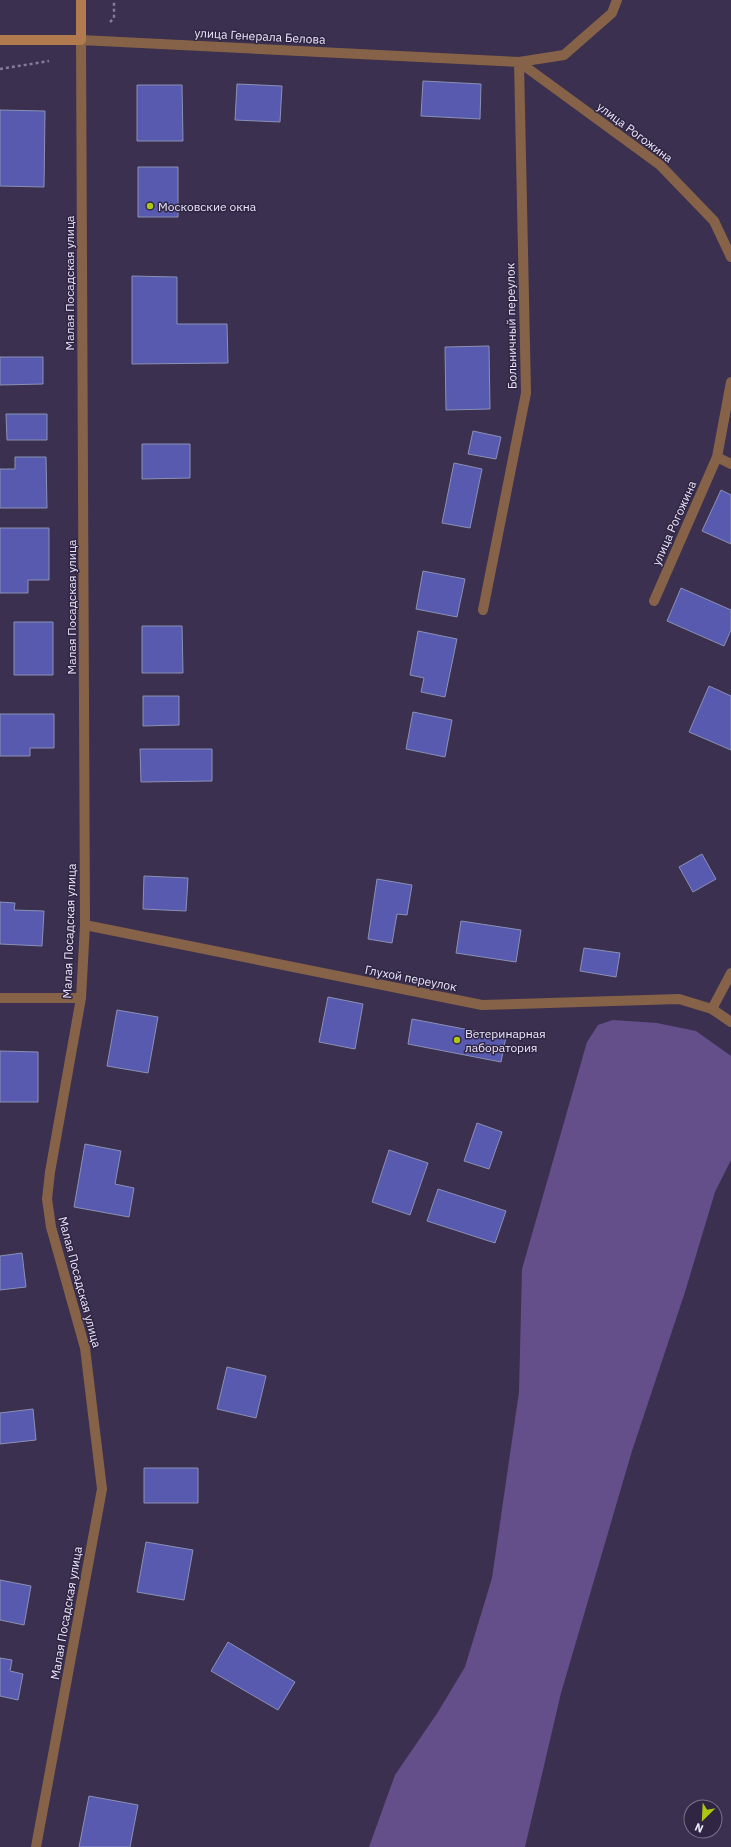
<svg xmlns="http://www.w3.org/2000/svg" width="731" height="1847" viewBox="0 0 731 1847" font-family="'IBM Plex Sans',sans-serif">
<rect width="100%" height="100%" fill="#3b304f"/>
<path fill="#644f8a" d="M613,1020L657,1023L696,1031L731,1056V1160L715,1192L685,1292L632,1451L561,1693L525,1847H369L395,1775L438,1712L465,1667L492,1578L519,1392L522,1269L587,1042L598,1025Z"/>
<path fill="#575aaf" stroke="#8b90b5" d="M423,81L481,84L480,119L421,116Z
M237,84L282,86L280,122L235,120Z
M137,85H182L183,141H137Z
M0,110L45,111L44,187L0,186Z
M138,167H178V217H138Z
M132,276L177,277V324H227L228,363L132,364Z
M489,346L490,409L446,410L445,347Z
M0,357H43V384L0,385Z
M6,414H47V440H7Z
M473,431L501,437L496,459L468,454Z
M142,444H190V478L142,479Z
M15,457H46L47,508H0V469H15Z
M454,463L482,469L470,528L442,523Z
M721,490L731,495V544L702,531Z
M0,528H49V580H28V593H0Z
M423,571L465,579L457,617L416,609Z
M681,588L731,610V630L724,646L667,621Z
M14,622H53V675H14Z
M142,626H182L183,673H142Z
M418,631L457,639L445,697L421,692L424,678L410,675Z
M709,686L731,696V750L689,732Z
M143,696H179V725L143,726Z
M413,712L452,720L445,757L406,749Z
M0,714H54V748H30V756H0Z
M140,749H212V781L141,782Z
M702,854L716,879L693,892L679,867Z
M144,876L188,878L186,911L143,909Z
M377,879L412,885L407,915L397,914L392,943L368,939Z
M0,902L15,903L14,910L44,911L42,946L0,944Z
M461,921L521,930L516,962L456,953Z
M584,948L620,953L616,977L580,971Z
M328,997L363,1004L355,1049L319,1042Z
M117,1010L158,1017L148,1073L107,1066Z
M412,1019L506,1037L501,1062L408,1044Z
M0,1051L38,1052V1102H0Z
M477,1123L502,1132L489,1169L464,1161Z
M85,1144L121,1151L115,1184L134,1188L129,1217L74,1207Z
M389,1150L428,1163L410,1215L372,1202Z
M438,1189L506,1211L495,1243L427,1221Z
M22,1253L26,1287L0,1290V1256Z
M227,1367L266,1376L256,1418L217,1409Z
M33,1409L36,1440L0,1444V1413Z
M144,1468H198V1503H144Z
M146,1542L193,1550L184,1600L137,1592Z
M0,1580L31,1586L24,1625L0,1620Z
M228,1642L295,1682L278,1710L211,1671Z
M0,1658L12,1660L10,1671L23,1674L18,1700L0,1696Z
M89,1796L138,1805L130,1847H79Z"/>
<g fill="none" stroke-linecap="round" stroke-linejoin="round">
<path stroke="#857d97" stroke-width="2.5" stroke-dasharray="3 3" stroke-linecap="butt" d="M110,22L114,18V0
M0,69L49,61"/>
<path stroke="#866348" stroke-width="10" d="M519,62L564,55L612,13L617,0
M712,1009L731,973"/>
<path stroke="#866348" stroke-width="10" d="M519,62L660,165L714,221L731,257
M731,382L717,457L731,464
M654,601L717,457
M483,610L526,393L519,62
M85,925L482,1005L679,999L712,1009L731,1022
M0,998H81
M36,1847L102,1489L85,1348L51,1227L47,1199L50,1172L81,998L85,925L81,40L519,62"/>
<path stroke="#b17b4f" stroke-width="10" d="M0,40H81V0"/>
</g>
<g fill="#acc613" stroke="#302644" stroke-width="1.5">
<circle cx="150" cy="206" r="4"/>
<circle cx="457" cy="1040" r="4"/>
</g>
<g text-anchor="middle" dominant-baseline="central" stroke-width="3" stroke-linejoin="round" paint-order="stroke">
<g font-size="12" fill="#ece7fb" stroke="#302644">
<text transform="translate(260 36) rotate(3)">улица Генерала Белова</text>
<text transform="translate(635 132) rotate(37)">улица Рогожина</text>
<text transform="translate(69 283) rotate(-90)">Малая Посадская улица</text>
<text transform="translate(511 326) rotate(-91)">Больничный переулок</text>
<text transform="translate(674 523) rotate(-66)">улица Рогожина</text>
<text transform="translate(71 607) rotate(-90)">Малая Посадская улица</text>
<text transform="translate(69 931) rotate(-88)">Малая Посадская улица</text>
<text transform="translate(411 978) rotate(11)">Глухой переулок</text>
<text transform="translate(80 1282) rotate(75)">Малая Посадская улица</text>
<text transform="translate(66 1613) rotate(-80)">Малая Посадская улица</text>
</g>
<g font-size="12" fill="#ece7fb" stroke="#302644" text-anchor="start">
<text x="158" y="206">Московские окна</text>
<text x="465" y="1033">Ветеринарная<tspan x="465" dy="14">лаборатория</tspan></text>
</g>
</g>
<g transform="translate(703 1819) rotate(204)"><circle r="19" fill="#302644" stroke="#7b738d"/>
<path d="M0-3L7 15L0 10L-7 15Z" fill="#acc613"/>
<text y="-6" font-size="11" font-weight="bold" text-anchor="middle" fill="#ece7fb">N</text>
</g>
</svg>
